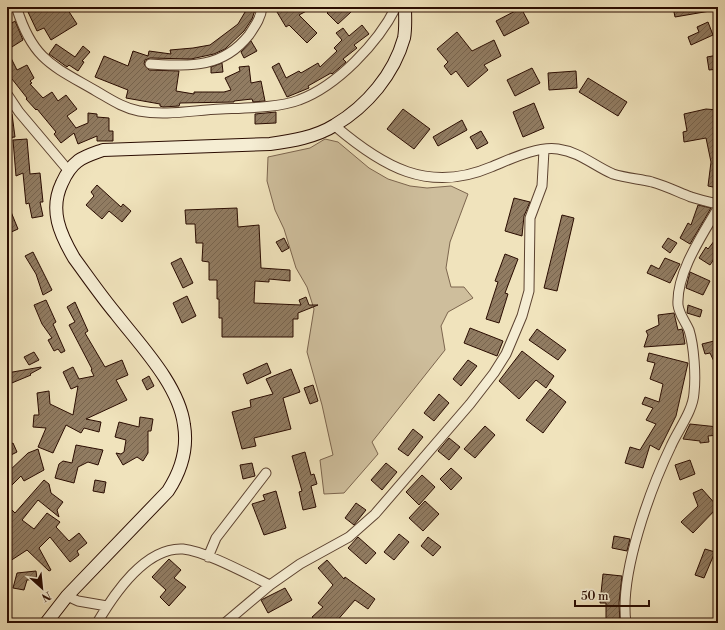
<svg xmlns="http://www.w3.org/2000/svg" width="725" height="630" viewBox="0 0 725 630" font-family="'Libre Bodoni',serif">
<defs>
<pattern id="building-hatch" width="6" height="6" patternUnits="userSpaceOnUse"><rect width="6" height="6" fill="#917c62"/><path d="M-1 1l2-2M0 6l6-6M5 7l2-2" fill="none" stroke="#77644e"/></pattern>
</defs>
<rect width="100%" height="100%" fill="#f0e3bc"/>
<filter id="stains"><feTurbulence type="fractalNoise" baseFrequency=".005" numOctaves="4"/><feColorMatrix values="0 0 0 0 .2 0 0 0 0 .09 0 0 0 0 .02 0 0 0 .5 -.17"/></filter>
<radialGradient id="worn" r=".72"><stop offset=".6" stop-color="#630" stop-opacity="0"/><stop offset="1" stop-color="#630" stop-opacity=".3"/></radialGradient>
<path fill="#cebe9c" stroke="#7c654e" d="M325,139L338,142L369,168L388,179L410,186L427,188L451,186L468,194L450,242L446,268L451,287H464L473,298L448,312L441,326L445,350L372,442L378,454L344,493L324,494L320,460L333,455L322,405L307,352L314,309L307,287L296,268L284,229L275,210L267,181L268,157L310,148Z"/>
<path fill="url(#building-hatch)" stroke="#2a0c01" d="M39,7H66L77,24L51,40L44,28L37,31L28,12Z
M248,7H256L252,19L244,31L225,49L214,54L191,59L150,58L145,60L144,64L149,70L179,71L176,91L194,94V92H224L231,90L225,78L240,71L239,67L249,66L251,83L261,81L265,101L253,102L252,99L234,101V102L180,103L179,106L163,107L160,106V104L126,98L128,90L95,77L104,56L128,66L133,51L148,56L149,51L171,54L170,50L193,48L210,45L238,24Z
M274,7H314L299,15L317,33L307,43L289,25L286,27Z
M333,7H347L351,12L338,24L327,13Z
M673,7H709L710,11L675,17Z
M521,8L529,23L504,36L496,21Z
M15,21L23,40L7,50V26Z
M708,22L713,35L691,45L688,37L699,32L697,27Z
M362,25L369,34L354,45L357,48L343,59L346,62L332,74L331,73L308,86L309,88L287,97L272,67L279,63L286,78L299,71L301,73L318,63L320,67L337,51L334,48L342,40L336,33L343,28L349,36Z
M457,32L472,51L494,40L501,56L484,65L488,70L468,87L456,71L451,75L444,66L448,62L437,49Z
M251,41L257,51L244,58L241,52Z
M56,44L75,57L83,46L90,52L82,61L84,62L78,71L69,65L67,67L49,54Z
M7,50L17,70L27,65L34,78L30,81L32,83L30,84L43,98L52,92L58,101L66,95L77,109L67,116L76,128L88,123V113L97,114V117L109,118V131H113V141H97V136L78,144L74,133L61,143L54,134L56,132L37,109L36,110L26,99L27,98L8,74Z
M718,55V69L709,70L707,57Z
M222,63L223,72L211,73V67Z
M532,68L540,83L515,96L507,80Z
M576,71L577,88L549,90L548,73Z
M588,78L627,102L618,116L579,92Z
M534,103L544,128L523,137L513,112Z
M403,109L430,129L414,149L387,129Z
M706,109L718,110V188L708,186L711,162L706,138L684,142L683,132L687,131L684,114Z
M276,112V123L255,124V114Z
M7,114H12L15,137L7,138Z
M462,120L467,130L438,146L433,137Z
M481,131L488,143L477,149L470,137Z
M27,139L30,174L40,173L43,202H40L43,216L32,218L29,203L26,204L23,173L16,176L13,140Z
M97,185L121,207L123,204L131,211L122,222L109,211L102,219L86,205L94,196L91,192Z
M514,198L530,202L524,216L522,236L505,231Z
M7,202L18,229L9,233L7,229Z
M698,205L711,208L690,244L680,238L688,223L691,225Z
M237,208L238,227L259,225L261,268L290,270V281L269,279V282L255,281L254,303L301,305L299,300L306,297L309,305H318L298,313V319H293V337H222V318H219V299H217V280H209V262L202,261L203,243H196L195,224H186L185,210Z
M562,215L574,218L557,291L544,288Z
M718,236V253L710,265L699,258L706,247L708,249Z
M284,238L289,248L282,252L276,242Z
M668,238L677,243L670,253L662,247Z
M33,252L52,290L43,295L36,274L25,256Z
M505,254L518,259L505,293L508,294L499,323L486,319L498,282L495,281Z
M181,258L193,283L183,288L171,263Z
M665,258L680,264L670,283L647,273L651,265L659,269Z
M690,272L710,281L703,295L686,288Z
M187,296L196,316L182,323L173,303Z
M46,300L56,322L53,324L65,351L61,353L58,349L54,351L48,340L52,338L42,324L34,305Z
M75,302L88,331L85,333L105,367L122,360L128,375L116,380L127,400L86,419L101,422L99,432L84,428L81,433L66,425L53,453L38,447L46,428L33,427L34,415H39L37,393L49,391L50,404L73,415L78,386L71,389L63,372L73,367L79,379L94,376L91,370L92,369L69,325L75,322L67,307Z
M688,305L702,310L700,317L687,313Z
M674,313L678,330L682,329L683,332L685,344L644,347L648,335L646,331L659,325L658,315Z
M470,328L503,341L497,356L464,343Z
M537,329L566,350L558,360L529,340Z
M718,340V370L710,353L705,354L702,344Z
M522,351L554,376L546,388L536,380L519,399L499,381Z
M34,352L39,360L29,365L24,357Z
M649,353L688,363L676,416L659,450L650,445L643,468L625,463L630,447L640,450L656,424L646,420L653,408L642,404L645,397L659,402L663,384L650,379L655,363L647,361Z
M468,360L477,366L461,386L453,379Z
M267,363L271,373L247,384L243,374Z
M41,367V368L30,374L31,375L7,385V373Z
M291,369L300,392L283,398L291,429L254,438L256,446L242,449L232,412L251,407L250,400L273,394L266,379Z
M149,376L154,386L147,390L142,380Z
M313,385L318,401L310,404L304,388Z
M550,389L566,402L543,433L526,420Z
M439,394L449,403L434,421L424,413Z
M140,417L153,419L151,431H148V453L143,461L137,457L123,465L116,453L121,454L124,452L126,440L115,437L119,422L139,427Z
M690,424L718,427V435L708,436L709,442L700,443V441L683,439Z
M485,426L495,435L475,458L464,449Z
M413,429L423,437L408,456L398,449Z
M449,438L460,447L449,460L438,451Z
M13,443L17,452L7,457V446Z
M76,445L103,450L98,465L88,462L78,467L74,483L55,478L59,464L63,461L72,463Z
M38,449L44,470L24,481L21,476L7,490V473L28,453Z
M305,452L311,475L314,474L317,484L311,486L316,507L303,510L299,492L302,491L292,456Z
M690,460L695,474L680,480L675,465Z
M252,463L255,476L243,479L240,465Z
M386,463L397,472L382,490L371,480Z
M451,468L462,478L451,490L440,479Z
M422,475L435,487L419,505L406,492Z
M44,480L49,484L51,493L63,502L57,510L59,517L38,500L22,520L34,529L47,513L60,522L56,527L69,541L79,533L87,543L77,551L79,555L70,562L50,537L39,548L51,570L49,571L27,550L7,563V505L15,513Z
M95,480L106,482L104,493L93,491Z
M702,489L718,507L693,533L681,522L698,506L693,493Z
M276,491L286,528L264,535L252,504L265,500L263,495Z
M425,501L439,514L423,531L409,518Z
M356,503L366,510L354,525L345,518Z
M399,534L409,542L394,560L384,552Z
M614,536L630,539L627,551L612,548Z
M358,537L376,553L366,564L348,548Z
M428,537L441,547L433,556L421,546Z
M705,549L715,552L704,578L695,575Z
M169,559L181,570L174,578L186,587L169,606L160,597L166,590L152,577Z
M327,560L344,579L345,577L375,599L368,609L355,600L335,623H317L312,617L323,607L318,603L333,585L318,568Z
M36,571L37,579L27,580L24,590L13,588L17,573Z
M603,574L622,576L619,603L620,623H606V603H600Z
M285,588L292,600L268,613L261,600Z"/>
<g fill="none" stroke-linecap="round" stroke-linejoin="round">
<defs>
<path id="street" d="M17,9C33,60 53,66 96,91C110,99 123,108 139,111C166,116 194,110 221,109C243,108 279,108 299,100C337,86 378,43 396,7
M150,64C189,66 222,69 249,35C255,26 261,18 262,7
M7,94L19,112L68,170
M335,126C382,166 428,194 491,167C511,159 537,146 558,149C580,152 594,166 613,174C626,178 639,179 652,182C666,186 678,192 691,197C700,200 709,202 718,204
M208,557L216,538L266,473
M67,596L78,601L107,606
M97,623C114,594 145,547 183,549C205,551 249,575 270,585
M225,623L270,585L300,564L349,537L375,514L470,404L494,373L506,354L522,316L529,291L530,218L542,186L544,150
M626,623C619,574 650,490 671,446C678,430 693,411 694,393C696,376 694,346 689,330C685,321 679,314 678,305C676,273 703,234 718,208"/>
<path id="secondary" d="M46,623L67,596L168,491C181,471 188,449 184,425C179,385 140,345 116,314C101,296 88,277 74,258C60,234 49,210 62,183C66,174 70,167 78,161C85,156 95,153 103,150L270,144C292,141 316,137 335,125C367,106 394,74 404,38C406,28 405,17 405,7"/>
</defs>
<use href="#street" stroke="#5c4230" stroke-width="11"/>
<use href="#secondary" stroke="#2a0c01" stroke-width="14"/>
<use href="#street" stroke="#f5edd3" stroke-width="9"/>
<use href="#secondary" stroke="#f5edd3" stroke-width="12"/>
</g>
<rect width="725" height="630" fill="none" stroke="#f0e3bc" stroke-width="24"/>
<rect x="8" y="8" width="709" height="614" fill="none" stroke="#2a0c01" stroke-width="2"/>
<rect x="12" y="12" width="701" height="606" fill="none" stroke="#2a0c01"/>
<g transform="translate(42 588) rotate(153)" stroke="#f5edd3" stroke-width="3" paint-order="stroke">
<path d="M0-3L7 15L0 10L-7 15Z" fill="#2a0c01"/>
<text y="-6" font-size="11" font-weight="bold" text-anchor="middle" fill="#2a0c01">N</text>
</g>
<path d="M575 600v6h74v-6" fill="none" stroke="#2a0c01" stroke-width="2"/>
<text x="581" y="600" font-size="12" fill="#2a0c01" stroke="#f5edd3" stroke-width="3" paint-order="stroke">50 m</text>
<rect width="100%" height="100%" filter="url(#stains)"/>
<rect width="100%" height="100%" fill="url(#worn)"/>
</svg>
